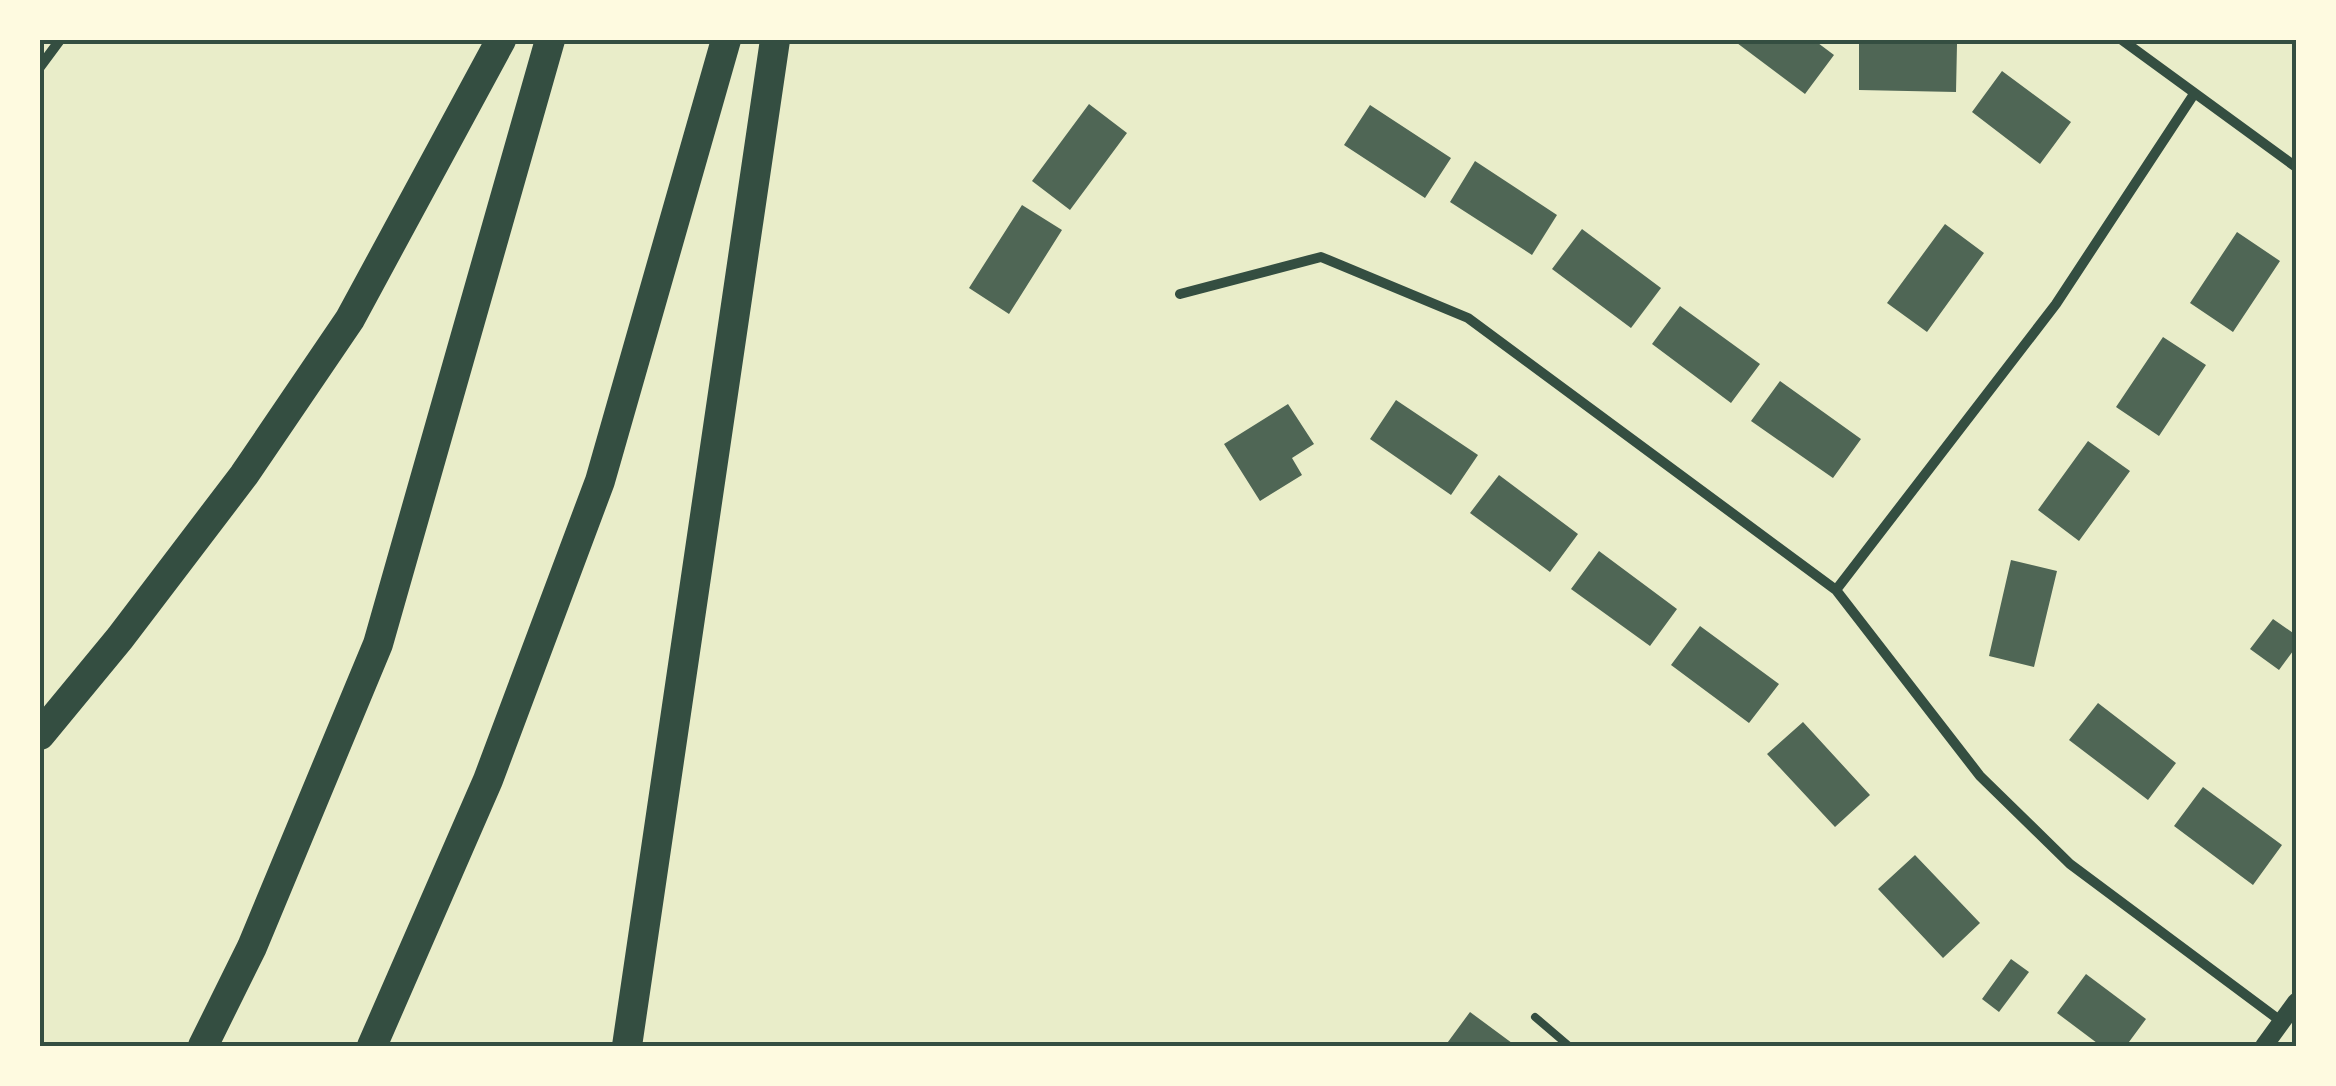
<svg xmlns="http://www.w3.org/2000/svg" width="2336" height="1086" viewBox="0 0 2336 1086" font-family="'Alegreya Sans',sans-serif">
<rect width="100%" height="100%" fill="#e9edc9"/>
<path fill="#4f6655" d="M1733,40H1814L1834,55L1805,94Z
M1859,41L1957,44L1956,92L1859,90Z
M2002,71L2071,122L2040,164L1972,112Z
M1089,104L1127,133L1070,210L1032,181Z
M1370,105L1451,158L1425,198L1344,145Z
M1475,161L1557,215L1532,255L1450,202Z
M1022,205L1062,230L1009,314L969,288Z
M1945,224L1984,253L1927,332L1887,303Z
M1582,229L1661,288L1631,328L1552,269Z
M2237,232L2280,261L2233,332L2190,303Z
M1680,306L1760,364L1731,403L1652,344Z
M2163,337L2206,365L2159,436L2116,407Z
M1780,381L1861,439L1833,478L1751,421Z
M1396,400L1478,455L1451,495L1370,439Z
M1288,404L1314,444L1292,458L1302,475L1260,501L1224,444Z
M2088,441L2130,471L2079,541L2038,510Z
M1499,475L1578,534L1550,572L1470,513Z
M1599,551L1677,609L1650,646L1571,589Z
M2011,560L2057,571L2034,667L1989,656Z
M2273,619L2296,635V647L2279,670L2250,649Z
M1700,626L1779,684L1749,723L1671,665Z
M2098,703L2176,763L2148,800L2069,740Z
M1803,722L1870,795L1835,827L1767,754Z
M2203,787L2282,845L2253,885L2174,826Z
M1915,855L1980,923L1943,958L1878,889Z
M2011,959L2029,972L1999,1012L1982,999Z
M2086,974L2146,1019L2126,1046H2101L2057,1013Z
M1470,1012L1516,1046H1445Z"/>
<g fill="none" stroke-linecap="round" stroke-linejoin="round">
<path stroke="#344e41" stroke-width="8" d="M1535,1017L1569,1046"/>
<path stroke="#344e41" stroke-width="10" d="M2122,40L2296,167
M40,67L60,40
M1180,294L1321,257L1468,318L1836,590L1980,776L2070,864L2282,1022
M1836,590L2056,304L2194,94"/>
<path stroke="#344e41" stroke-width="18" d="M2264,1046L2296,1002"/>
<path stroke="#344e41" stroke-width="30" d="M40,735L120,638L244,475L350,319L501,40
M203,1046L252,947L378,644L550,40
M372,1046L488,780L600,481L726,40
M627,1046L775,40"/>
</g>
<rect width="2336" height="1086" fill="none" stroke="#fefae0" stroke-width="85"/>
<rect x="42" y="42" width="2252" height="1002" fill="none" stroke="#344e41" stroke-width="4"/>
</svg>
